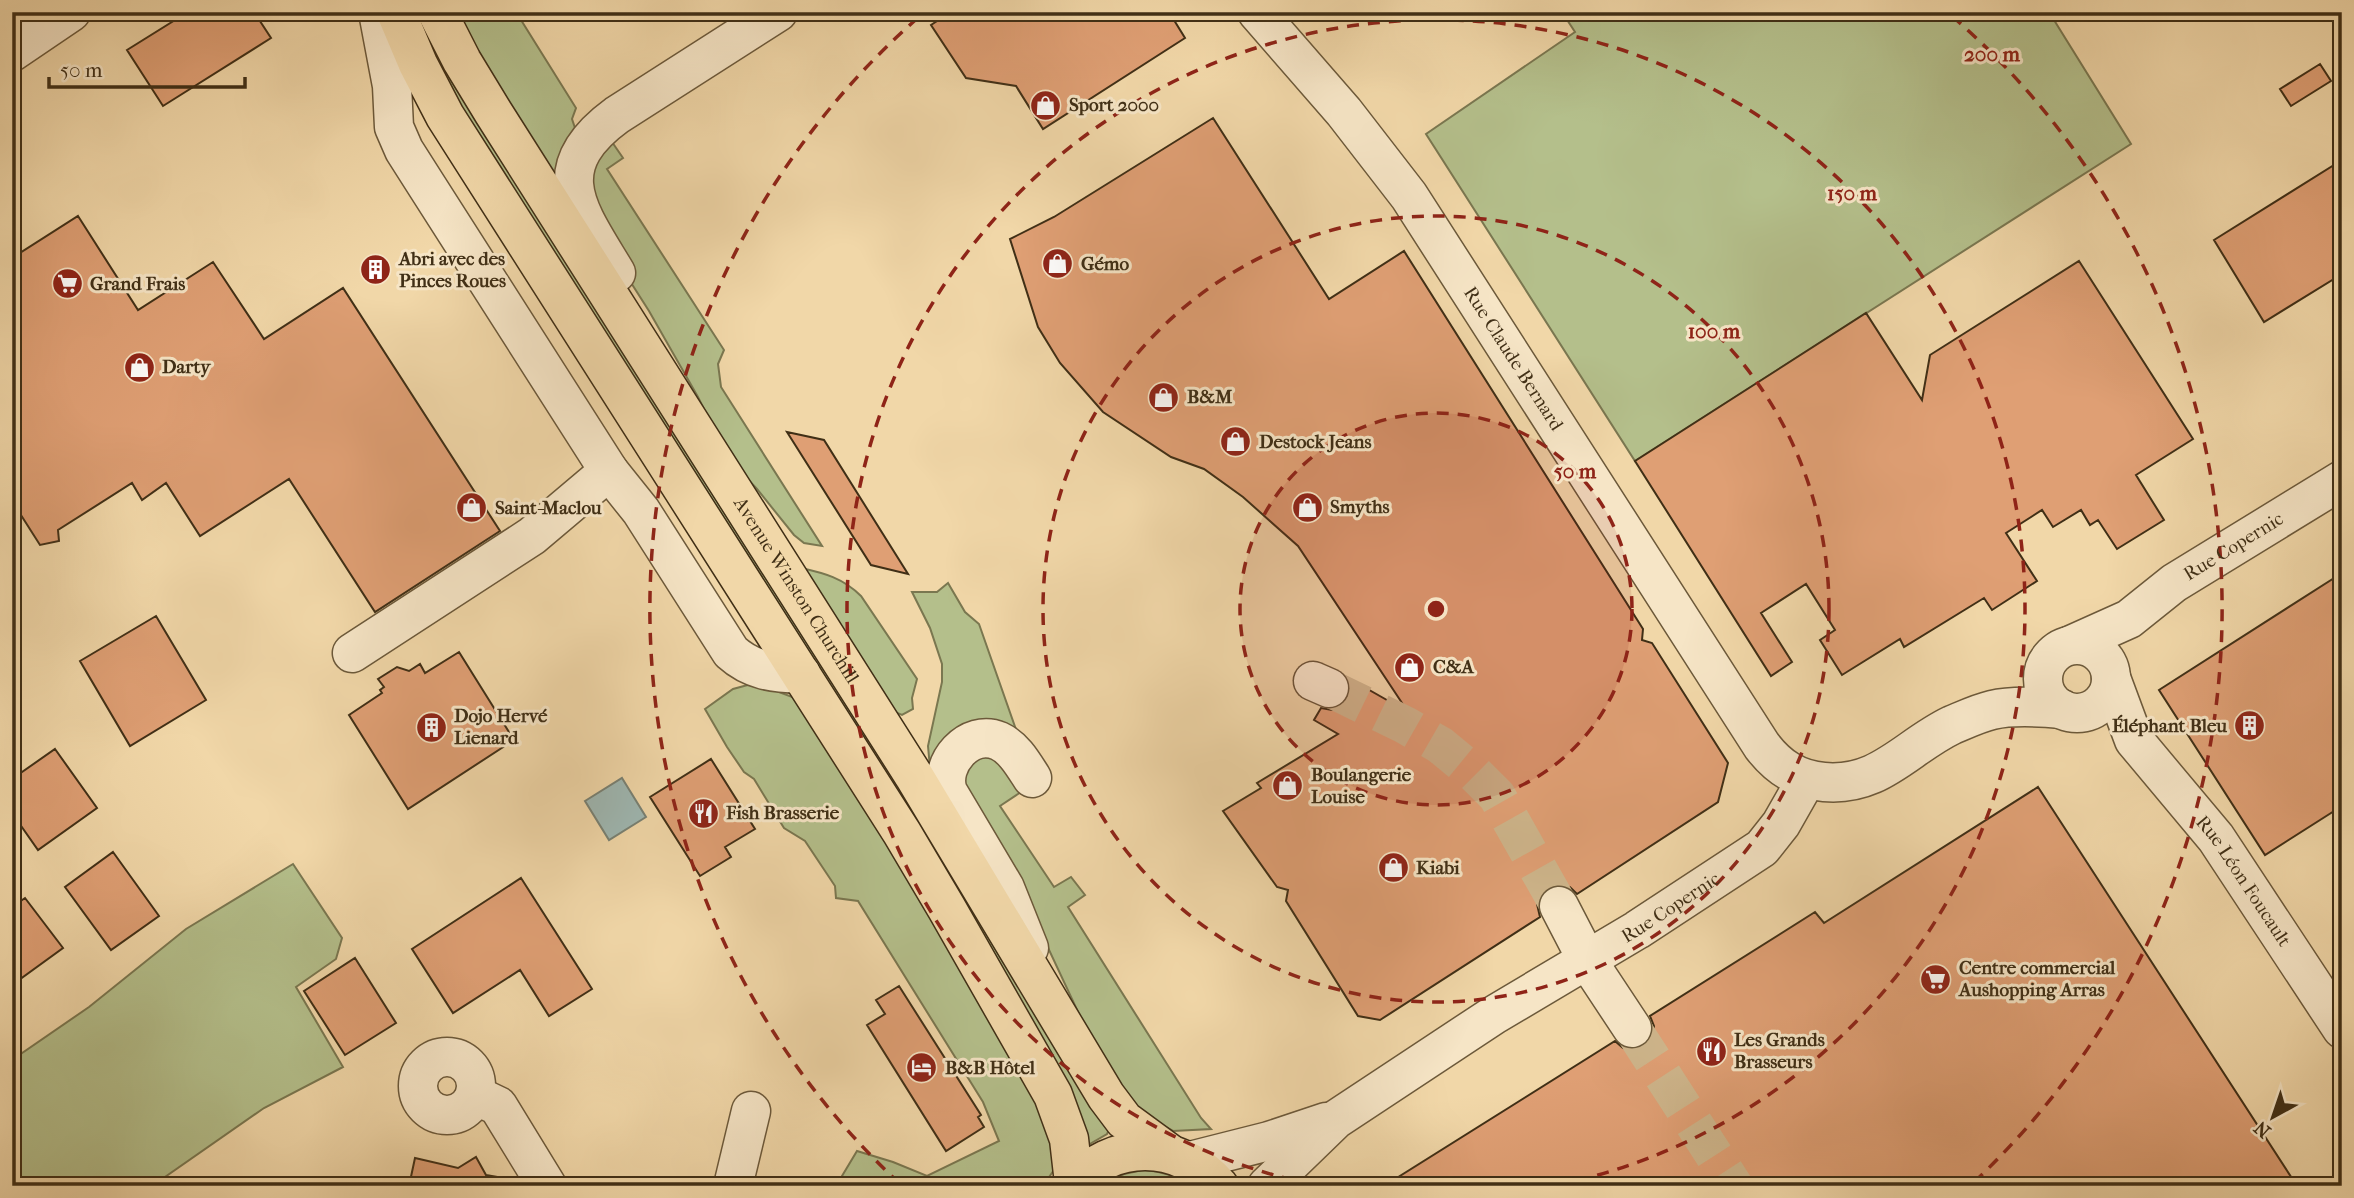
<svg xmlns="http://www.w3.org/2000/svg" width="2354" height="1198" viewBox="0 0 2354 1198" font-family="'IM FELL French Canon',serif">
<rect width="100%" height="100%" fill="#f1d7a8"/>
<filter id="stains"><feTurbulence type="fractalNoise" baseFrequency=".00286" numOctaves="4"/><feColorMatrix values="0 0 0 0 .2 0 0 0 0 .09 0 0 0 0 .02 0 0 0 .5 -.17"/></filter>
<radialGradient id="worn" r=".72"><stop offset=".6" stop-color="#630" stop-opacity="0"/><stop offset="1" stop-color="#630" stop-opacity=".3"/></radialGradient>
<path fill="#b4bf8b" stroke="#7a7750" stroke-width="2" d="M410,12H421L1109,1129L1107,1134L1088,1145L466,122Z
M452,12H516L576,108L572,119L575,128L567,148L612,142L623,158L607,169L724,350L718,364L721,387L822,546L804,543L794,535L757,489L728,458L698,397L649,311L607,245L568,205Z
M1562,12H2049L2131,144L1635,461L1426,134L1575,32Z
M801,568C824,573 843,578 861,596L917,679L912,698L913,709L902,715L890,710Z
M948,583L965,612L979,624L1020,741L930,768L928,746L942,682V664L930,628L912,592H937Z
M755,683L795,698L848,768L1051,1120L1058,1164L1043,1186H836L857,1151L893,1162L927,1176L999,1141L983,1102L858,901L836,898L835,886L805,841L784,828L754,779L744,772L727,747L705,709L733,689Z
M995,747L1021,792L1000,806L1054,887L1071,877L1085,895L1068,907L1201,1118L1211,1129L1173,1131L1142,1114L1101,1061L1043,937L991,849L957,766Z
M293,864L342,938L336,959L296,987L343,1067L264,1108L152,1186H12V1060L89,1007L186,929Z
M1143,1170C1161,1171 1177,1176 1192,1186H1100L1124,1174Z"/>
<path fill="#9eb7b2" stroke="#788174" stroke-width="2" d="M622,778L646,817L609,840L585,801Z"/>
<path fill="#df9f74" stroke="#402f16" stroke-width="2" d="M188,12H254L271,38L163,106L127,50Z
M951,12H1169L1185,38L1043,129L1016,86L966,78L931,25Z
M2320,64L2331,81L2291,106L2280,89Z
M1213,118L1329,299L1404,251L1643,629L1642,640L1652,643L1728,763L1718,802L1577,894L1570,887L1561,884L1548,887L1541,894L1537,904L1540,917L1380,1020L1358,1016L1286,901L1288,890L1277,887L1223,811L1261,788L1257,783L1338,734L1314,720L1321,708L1332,710L1342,705L1349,696L1351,686L1348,678L1408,712L1298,546L1243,497L1204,469L1171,457L1103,412L1060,363L1038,327L1010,239L1054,217Z
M2342,160V274L2264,322L2214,240Z
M78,216L138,310L213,262L264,339L343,288L500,531L375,612L289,479L200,536L166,483L142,500L132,483L58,530L59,541L40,545L12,501V258Z
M2079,261L2193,439L2136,475L2164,520L2117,549L2098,520L2090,525L2081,510L2053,527L2042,510L2006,533L2037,581L1992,610L1984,598L1904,647L1900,639L1842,675L1820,640L1835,630L1806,584L1761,613L1792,662L1771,676L1635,461L1866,313L1922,400L1930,355Z
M787,432L824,440L908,574L871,565Z
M2342,573V806L2265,855L2159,690Z
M156,616L206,700L130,746L80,661Z
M459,652L514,740L408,809L349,715L382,693L380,690L384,687L378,679L397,667L409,671L420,664L425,673Z
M55,749L97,808L38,850L12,813V779Z
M711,759L755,829L725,847L731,857L700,876L650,797Z
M2038,787L2297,1186H1384L1615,1041L1623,1048L1633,1050L1643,1047L1652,1037L1654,1026L1650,1016L1815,912L1824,923Z
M113,852L159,916L111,950L65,887Z
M521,878L592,989L549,1016L520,970L453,1013L412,949Z
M25,898L63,948L12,985V907Z
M355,958L396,1023L345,1055L304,991Z
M899,986L981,1115L978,1117L984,1127L946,1151L867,1025L885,1014L876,1000Z
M476,1157L486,1175L498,1177L497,1186H409L415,1158L458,1168Z"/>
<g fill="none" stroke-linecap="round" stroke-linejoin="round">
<path stroke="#ceb58b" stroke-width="38" stroke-dasharray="38 19" stroke-linecap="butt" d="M1329,688L1405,725L1440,745L1474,773L1497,796L1559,906
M1632,1028L1734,1186"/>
<defs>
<g id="minor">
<path d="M378,12L392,86L394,127L404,150L425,183L609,471L641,511L731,652C752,671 774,673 801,674"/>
<path id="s1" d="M1257,12L1344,112L1409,196L1762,746C1778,767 1797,780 1824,782C1880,787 1906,747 1952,725C1964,720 1979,713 1992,710C2014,705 2040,707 2062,709"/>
<path d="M12,52L71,12"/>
<path d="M616,273C579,211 543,169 617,115L778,12"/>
<path id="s2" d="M2071,645L2129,619L2174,583L2342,480"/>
<circle cx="2077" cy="679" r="34"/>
<path d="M352,653L532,536L609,471"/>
<path id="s3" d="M2111,678L2134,740L2216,838L2342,1029"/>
<path d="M1313,681L1329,688"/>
<path d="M1559,906L1587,960L1632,1028"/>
<path d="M1029,948L1005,888L948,792C938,764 969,728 999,741C1014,748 1023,764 1032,778"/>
<circle cx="447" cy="1086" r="29"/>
<path d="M475,1095L498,1106L547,1186"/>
<path d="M1190,1161L1269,1141L1326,1122"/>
<path d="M733,1186L751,1111"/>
<path id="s4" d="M1267,1186L1335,1120L1494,1015L1637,930L1762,848L1781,824L1806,780"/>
</g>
<g id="major">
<path d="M396,12L418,64L445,116L902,833L947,909L1053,1095L1069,1139L1074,1183"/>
<path id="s5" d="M437,12L462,61L493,112L914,776L1106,1096L1124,1120L1169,1153"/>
<path d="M1072,1186C1111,1139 1180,1140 1219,1186"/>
</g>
</defs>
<use href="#minor" stroke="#6c593a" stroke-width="41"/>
<use href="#major" stroke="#402f16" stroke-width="41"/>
<use href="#minor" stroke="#f6e5c6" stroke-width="38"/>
<use href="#major" stroke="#f1d7a8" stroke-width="38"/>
</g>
<circle cx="1436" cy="609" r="196" fill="#8f2418" fill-opacity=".12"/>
<g fill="none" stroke="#8f2418" stroke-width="3.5" stroke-dasharray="12 9">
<circle cx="1436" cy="609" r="196"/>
<circle cx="1436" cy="609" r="393"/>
<path d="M1314 1185A589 589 0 1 1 1558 1185"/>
<path d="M900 1184A786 786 0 0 1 920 16M1952 16A786 786 0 0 1 1972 1184"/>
</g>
<defs>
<symbol id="shop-disc" viewBox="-11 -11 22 22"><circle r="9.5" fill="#8f2418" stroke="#f6e5c6"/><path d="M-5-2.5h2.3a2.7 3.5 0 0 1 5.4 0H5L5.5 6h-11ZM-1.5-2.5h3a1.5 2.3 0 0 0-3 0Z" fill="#fff"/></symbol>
<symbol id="building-disc" viewBox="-11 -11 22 22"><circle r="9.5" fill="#8f2418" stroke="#f6e5c6"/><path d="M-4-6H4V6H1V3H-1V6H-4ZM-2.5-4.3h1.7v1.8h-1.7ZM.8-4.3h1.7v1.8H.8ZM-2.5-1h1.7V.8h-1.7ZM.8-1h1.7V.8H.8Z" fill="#fff"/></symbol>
<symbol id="supermarket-disc" viewBox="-11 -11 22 22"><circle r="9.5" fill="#8f2418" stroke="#f6e5c6"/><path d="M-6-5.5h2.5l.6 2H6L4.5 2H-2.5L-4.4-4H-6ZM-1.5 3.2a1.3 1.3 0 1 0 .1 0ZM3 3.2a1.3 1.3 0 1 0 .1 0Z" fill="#fff"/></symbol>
<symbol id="restaurant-disc" viewBox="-11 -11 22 22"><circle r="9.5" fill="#8f2418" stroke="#f6e5c6"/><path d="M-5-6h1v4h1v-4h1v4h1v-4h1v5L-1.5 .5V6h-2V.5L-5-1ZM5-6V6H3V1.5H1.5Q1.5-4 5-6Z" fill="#fff"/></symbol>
<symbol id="hotel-disc" viewBox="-11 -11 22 22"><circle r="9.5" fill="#8f2418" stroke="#f6e5c6"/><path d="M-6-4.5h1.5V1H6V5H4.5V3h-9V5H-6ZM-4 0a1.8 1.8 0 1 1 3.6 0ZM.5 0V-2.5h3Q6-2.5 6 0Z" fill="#fff"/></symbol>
</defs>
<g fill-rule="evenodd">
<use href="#shop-disc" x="1028" y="88" width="35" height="35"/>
<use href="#shop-disc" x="1040" y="246" width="35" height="35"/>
<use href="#building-disc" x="358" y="252" width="35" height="35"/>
<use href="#supermarket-disc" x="50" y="266" width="35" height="35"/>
<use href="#shop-disc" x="122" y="350" width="35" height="35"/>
<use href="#shop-disc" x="1146" y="380" width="35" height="35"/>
<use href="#shop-disc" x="1218" y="424" width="35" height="35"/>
<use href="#shop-disc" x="1290" y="490" width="35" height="35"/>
<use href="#shop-disc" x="454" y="490" width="35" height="35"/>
<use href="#shop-disc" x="1392" y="650" width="35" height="35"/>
<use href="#building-disc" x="2232" y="708" width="35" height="35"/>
<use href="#building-disc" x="414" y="710" width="35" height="35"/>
<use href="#shop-disc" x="1270" y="768" width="35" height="35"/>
<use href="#restaurant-disc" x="686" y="796" width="35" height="35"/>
<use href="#shop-disc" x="1376" y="850" width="35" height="35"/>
<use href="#supermarket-disc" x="1918" y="962" width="35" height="35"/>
<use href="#restaurant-disc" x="1694" y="1034" width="35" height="35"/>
<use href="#hotel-disc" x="904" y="1050" width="35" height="35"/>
</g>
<g text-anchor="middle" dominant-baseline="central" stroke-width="6" stroke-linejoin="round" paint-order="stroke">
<g font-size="19" font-weight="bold" fill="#402f16" stroke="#f6e5c6" text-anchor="start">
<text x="1069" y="105">Sport 2000</text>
<text x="399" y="259">Abri avec des<tspan x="399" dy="22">Pinces Roues</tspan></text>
<text x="1081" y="264">Gémo</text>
<text x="90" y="284">Grand Frais</text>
<text x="162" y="367">Darty</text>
<text x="1187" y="397">B&amp;M</text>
<text x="1259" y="442">Destock Jeans</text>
<text x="1330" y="507">Smyths</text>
<text x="495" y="508">Saint-Maclou</text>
<text x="1433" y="667">C&amp;A</text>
<text x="454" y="716">Dojo Hervé<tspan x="454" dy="22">Lienard</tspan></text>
<text x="2227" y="726" text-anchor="end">Éléphant Bleu</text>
<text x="1311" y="775">Boulangerie<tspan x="1311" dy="22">Louise</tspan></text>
<text x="726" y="813">Fish Brasserie</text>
<text x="1416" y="868">Kiabi</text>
<text x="1959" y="968">Centre commercial<tspan x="1959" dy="22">Aushopping Arras</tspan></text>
<text x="1734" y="1040">Les Grands<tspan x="1734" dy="22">Brasseurs</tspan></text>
<text x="945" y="1068">B&amp;B Hôtel</text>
</g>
<g font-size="19" fill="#402f16" stroke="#f6e5c6">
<text stroke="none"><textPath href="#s1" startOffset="432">Rue Claude Bernard</textPath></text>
<text stroke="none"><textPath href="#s2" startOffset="191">Rue Copernic</textPath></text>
<text stroke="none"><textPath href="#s5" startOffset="681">Avenue Winston Churchill</textPath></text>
<text stroke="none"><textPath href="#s3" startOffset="245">Rue Léon Foucault</textPath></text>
<text stroke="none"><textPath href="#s4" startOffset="492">Rue Copernic</textPath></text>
</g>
</g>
<circle cx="1436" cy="609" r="10" fill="#8f2418" stroke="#f6e5c6" stroke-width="3.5"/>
<g font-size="21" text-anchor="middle" font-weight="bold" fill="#8f2418" stroke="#f6e5c6" stroke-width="6" stroke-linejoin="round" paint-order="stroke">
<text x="1992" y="61">200 m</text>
<text x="1852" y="200">150 m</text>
<text x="1714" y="338">100 m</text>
<text x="1575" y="478">50 m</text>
</g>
<rect width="2354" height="1198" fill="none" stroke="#f1d7a8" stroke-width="42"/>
<rect x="14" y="14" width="2326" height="1170" fill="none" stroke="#402f16" stroke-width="3.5"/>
<rect x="21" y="21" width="2312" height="1156" fill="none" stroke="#402f16" stroke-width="2"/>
<g transform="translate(2273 1117) rotate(220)" stroke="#f6e5c6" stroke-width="5" paint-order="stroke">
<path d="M0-5L12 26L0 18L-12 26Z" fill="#402f16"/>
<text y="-10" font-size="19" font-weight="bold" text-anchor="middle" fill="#402f16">N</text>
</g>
<path d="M49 77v10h196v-10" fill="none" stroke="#402f16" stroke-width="3.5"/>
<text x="60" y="77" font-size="21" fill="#402f16" stroke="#f6e5c6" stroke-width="5" paint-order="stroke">50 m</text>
<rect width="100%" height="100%" filter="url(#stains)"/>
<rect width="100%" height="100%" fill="url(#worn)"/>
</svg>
